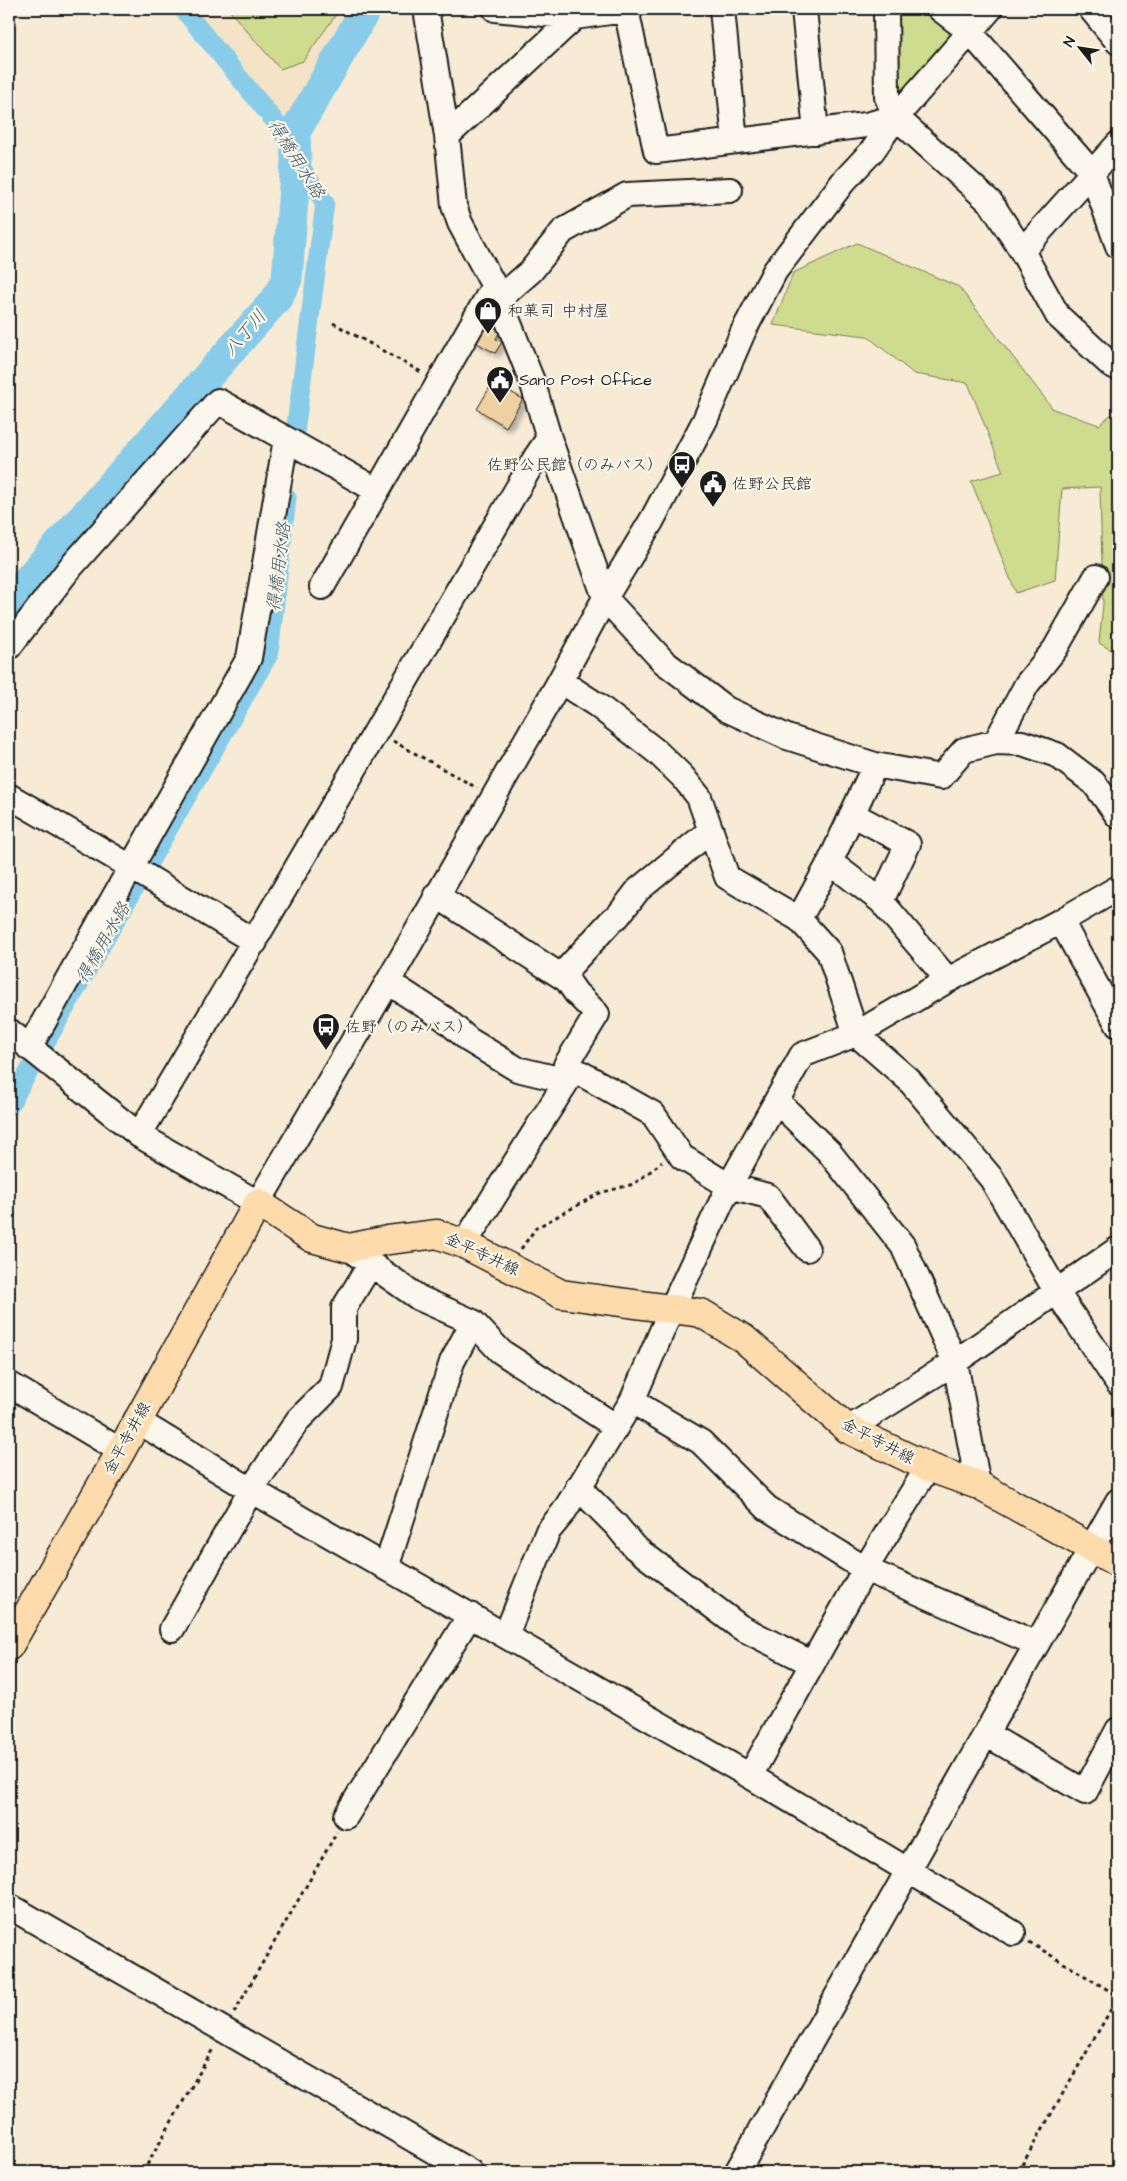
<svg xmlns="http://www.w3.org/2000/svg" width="1127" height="2181" viewBox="0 0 1127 2181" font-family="'Architects Daughter','Klee One',sans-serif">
<defs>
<filter id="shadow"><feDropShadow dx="4.5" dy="4.5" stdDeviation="2.5" flood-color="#0004"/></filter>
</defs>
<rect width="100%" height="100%" fill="#f7ebd6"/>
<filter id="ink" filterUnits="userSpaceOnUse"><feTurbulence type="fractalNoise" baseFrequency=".02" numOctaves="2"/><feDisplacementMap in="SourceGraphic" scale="10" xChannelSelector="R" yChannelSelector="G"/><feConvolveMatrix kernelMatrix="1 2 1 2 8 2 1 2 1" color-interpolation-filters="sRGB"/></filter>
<g filter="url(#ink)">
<path fill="#f4e3c6" d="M189,9H361L293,119L265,106Z"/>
<path fill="#cfdb8e" stroke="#767c55" d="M228,9H340L303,61L280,69Z
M896,9H915L957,31L900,93Z
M857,243L959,287L1053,409L1099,425L1118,408V654L1099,643L1103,604L1100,487L1062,489L1055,580L1016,593L971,481L1003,472L968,383L914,374L867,336L773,325L793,273Z"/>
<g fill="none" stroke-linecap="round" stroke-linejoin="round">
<path stroke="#88cce9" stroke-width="19" d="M183,9L282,130L296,160L325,203L292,456
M9,1106L269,654L287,498"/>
<path stroke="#88cce9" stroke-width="31" d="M9,601L277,298L287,279L296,160L295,132L366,9"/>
</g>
<path fill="#eed0a1" stroke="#1c1c1c" filter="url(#shadow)" d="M485,322L500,331L496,339L502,342L495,353L473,341Z
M493,382L523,399L506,427L477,409Z"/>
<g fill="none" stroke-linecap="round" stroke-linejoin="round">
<defs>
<path id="minor" d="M426,9L447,136L454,206L460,223L494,286L532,381L549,438L605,598L664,662L726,709L787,737L875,765L941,777L964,750L996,742L1022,743L1057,755L1094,783L1118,816
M495,9L575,17L631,9
M626,9L656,151L866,125L896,117
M722,9L735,141
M804,9L816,132
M886,9L887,97L896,117L991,203L1022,251L1058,316L1110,364L1118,368
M940,9L970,32L1092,173L1118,246
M1091,9L1118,42
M447,136L575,17
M1022,251L1118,144
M499,299L531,271L563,231L627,195L730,190
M286,439L376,490
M322,587L494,286
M9,647L69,569L218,401L286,439L249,658L29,1048
M560,681L597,705L657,752L682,776L699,797L727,877L799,919L829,952L856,1034L909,1080L992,1179L1056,1291L1118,1383
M996,742L1027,684L1055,649L1096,577
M9,796L131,867L255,942
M854,815L908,844L881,901
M830,862L881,901L948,980
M436,895L567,980
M799,919L830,862L875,765
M1061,921L1118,1025
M388,982L445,1019L469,1040L517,1069L567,1081
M9,1031L139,1135L258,1203L388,982L560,681L605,598L652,520L705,420L743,332L775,271L843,182L873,150L896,117L990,9
M566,1065L653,1114L682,1157L729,1186L768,1196L807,1249
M777,1101L829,1152L903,1246L955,1362L978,1485
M139,1135C274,911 403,683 536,457L549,438
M464,1244L567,1081L566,1065L597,1014L576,993L567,980L568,968L612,920L618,916L638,890L711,830
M358,1255L419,1298L473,1322L500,1351L615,1426
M9,1384L121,1451
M632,1401L701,1442L767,1508L865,1569L1037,1644
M136,1420L251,1490L750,1776L1013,1933
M848,1429L955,1362L1118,1249
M578,1487L616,1525L634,1547L740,1627L811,1663
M386,1568L452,1362L473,1322
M172,1629L251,1490L298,1420L331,1387L344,1339V1308L370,1265
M506,1635L548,1531L563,1513L632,1401L671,1310L729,1186L802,1055L856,1034L948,980L1061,921L1118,888
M986,1734L1085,1792L1118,1730
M750,1776L865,1569L928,1467
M346,1816L470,1615
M9,1906L470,2172
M737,2172L1118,1501"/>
<path id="major" d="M9,1646L121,1451L258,1203L312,1238L349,1248L388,1240L437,1234L464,1244L561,1294L701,1313L744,1339L848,1429L928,1467L978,1485L1118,1563"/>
</defs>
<use href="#minor" stroke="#1c1c1c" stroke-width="28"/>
<use href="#major" stroke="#1c1c1c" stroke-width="31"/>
<path stroke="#1c1c1c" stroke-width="3" stroke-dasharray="4 4" stroke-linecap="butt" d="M333,323L423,373
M393,741L477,788
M521,1249L536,1228L600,1193L634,1184L662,1162
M1029,1942L1118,1996
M234,2013L337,1832
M143,2172L214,2047
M1018,2172L1118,1997"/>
<use href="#minor" stroke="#fbf7ec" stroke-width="24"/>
<use href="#major" stroke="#fedbac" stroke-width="28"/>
</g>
</g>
<defs>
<symbol id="shop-pin" viewBox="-11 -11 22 30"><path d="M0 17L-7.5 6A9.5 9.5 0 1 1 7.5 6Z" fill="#1c1c1c" stroke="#fbf7ec"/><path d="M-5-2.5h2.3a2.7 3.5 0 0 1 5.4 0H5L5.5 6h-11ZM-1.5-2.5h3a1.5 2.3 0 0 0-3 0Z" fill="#fff"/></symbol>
<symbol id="civic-pin" viewBox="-11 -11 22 30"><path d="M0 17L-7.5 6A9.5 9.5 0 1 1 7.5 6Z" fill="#1c1c1c" stroke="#fbf7ec"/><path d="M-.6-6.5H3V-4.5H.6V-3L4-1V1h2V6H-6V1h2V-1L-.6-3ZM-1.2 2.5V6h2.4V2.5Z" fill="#fff"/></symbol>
<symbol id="bus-pin" viewBox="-11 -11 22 30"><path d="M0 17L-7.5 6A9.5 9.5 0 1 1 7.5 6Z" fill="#1c1c1c" stroke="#fbf7ec"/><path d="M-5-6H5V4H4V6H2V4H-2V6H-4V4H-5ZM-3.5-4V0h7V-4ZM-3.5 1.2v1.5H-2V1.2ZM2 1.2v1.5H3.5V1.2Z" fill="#fff"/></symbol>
</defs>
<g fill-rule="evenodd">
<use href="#shop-pin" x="472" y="295" width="32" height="43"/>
<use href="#civic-pin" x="484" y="364" width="32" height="43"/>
<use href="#bus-pin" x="666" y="449" width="32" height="43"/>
<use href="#civic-pin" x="697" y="468" width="32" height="43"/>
<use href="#bus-pin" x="310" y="1011" width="32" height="43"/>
</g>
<g text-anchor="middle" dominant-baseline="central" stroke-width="4.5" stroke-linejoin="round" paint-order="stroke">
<g font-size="16" fill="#1c1c1c" stroke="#fbf7ec" text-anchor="start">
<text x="507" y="311">和菓司 中村屋</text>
<text x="519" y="380">Sano Post Office</text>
<text x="663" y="465" text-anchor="end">佐野公民館（のみバス）</text>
<text x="732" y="484">佐野公民館</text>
<text x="345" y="1027">佐野（のみバス）</text>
</g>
<g font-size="16" fill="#1c1c1c" stroke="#fbf7ec">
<text transform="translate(482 1254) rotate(25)">金平寺井線</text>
<text transform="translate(127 1438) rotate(-61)">金平寺井線</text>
<text transform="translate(878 1441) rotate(28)">金平寺井線</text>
</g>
<g font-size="18" font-style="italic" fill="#425a64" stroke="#fbf7ec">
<text transform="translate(296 159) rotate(58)">得橋用水路</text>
<text transform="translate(245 333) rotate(-49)">八丁川</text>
<text transform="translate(279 567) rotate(-83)">得橋用水路</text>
<text transform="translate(103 943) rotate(-60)">得橋用水路</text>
</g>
</g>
<rect width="1127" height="2181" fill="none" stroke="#fbf7ec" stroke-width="30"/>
<rect x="15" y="15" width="1097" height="2151" fill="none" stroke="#1c1c1c" stroke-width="2" filter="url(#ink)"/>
<g transform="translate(1080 48) rotate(300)" stroke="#fbf7ec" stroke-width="4" paint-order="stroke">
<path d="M0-4L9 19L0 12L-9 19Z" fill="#1c1c1c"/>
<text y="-8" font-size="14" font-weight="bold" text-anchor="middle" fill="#1c1c1c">N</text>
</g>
</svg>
